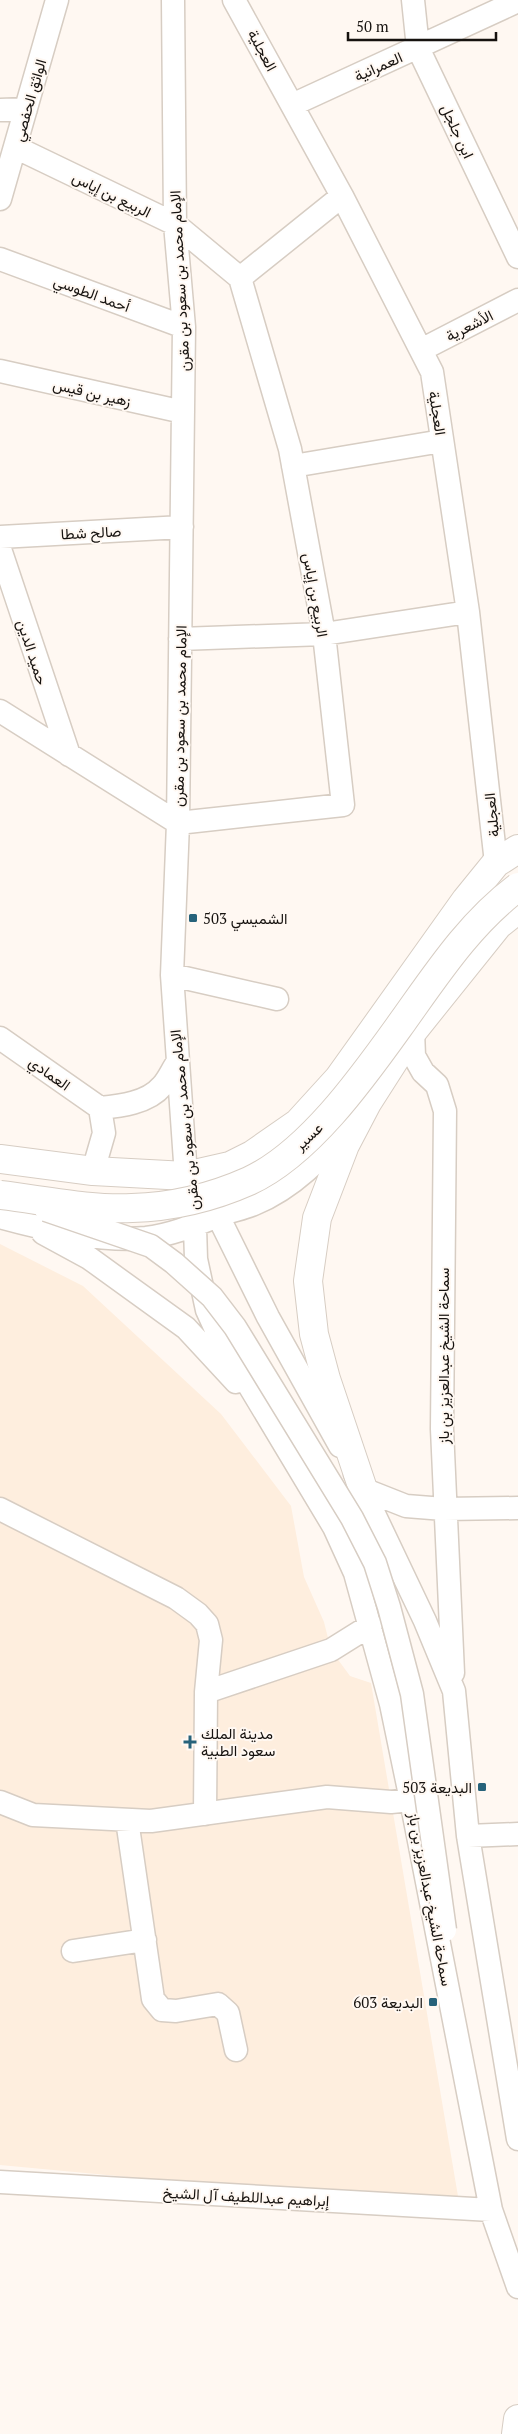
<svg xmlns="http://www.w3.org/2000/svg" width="518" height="2434" viewBox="0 0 518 2434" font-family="'PT Serif',Vazirmatn,serif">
<rect width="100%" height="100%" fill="#fff8f2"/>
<path fill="#feeede" d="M0,1244L83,1286L221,1414L291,1506L304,1577L324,1622L331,1650L350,1676L371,1683L460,2208L0,2165Z"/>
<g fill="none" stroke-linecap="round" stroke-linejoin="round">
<defs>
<path id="minor" d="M173,0L175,224L184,327L178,823L172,975L186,1176L195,1227L196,1259L207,1310L217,1332L334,1527L355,1573L391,1704L411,1800L491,2210L518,2287
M234,0L342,196L432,372L468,612L496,863
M413,0L418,48L518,257
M292,105L518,1
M0,110L26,109
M0,199L57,0
M0,259L184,327
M240,278L342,196
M421,350L518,300
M0,371L183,412
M293,466L442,441
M0,537L182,527
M0,549L69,755
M180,639L324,634L468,612
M0,711L178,823L343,805L324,634L290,449L240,278L175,224L15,147
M172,975L277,999
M413,1031L414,1056L423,1072L437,1085L445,1111L442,1429L453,1673
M0,1038L100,1108
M100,1108C120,1106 148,1103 162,1086C168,1080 172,1070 177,1063
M77,1168L93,1171L104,1133L100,1108
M218,1216L268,1317L340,1446
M0,1217C43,1229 101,1242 146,1238C171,1235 195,1225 218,1216C230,1211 242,1209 254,1204C293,1188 323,1157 349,1125
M43,1233L89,1258L186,1328L236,1382
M355,1474L425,1621L454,1691L468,1836L518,2139
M363,1489L406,1506L444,1509L518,1508
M0,1509L176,1598L198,1614L207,1624L211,1640L206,1692L205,1814
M206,1692L331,1650L371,1625
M0,1802L33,1815L151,1821L327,1797L391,1802L411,1800
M127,1820L153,1999L162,2010L176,2011L218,2004L228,2013L236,2050
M468,1836L518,1834
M73,1951L145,1940
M0,2182L491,2210"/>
<path id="major" d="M0,1159L93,1171L186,1176L218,1216
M186,1176L230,1166L252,1155L298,1123L339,1078L466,900L496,863L518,849
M363,1489L326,1379L314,1334L308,1281L317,1218L345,1145L367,1103L413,1031L498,925L518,909
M516,2434L518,2419"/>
</defs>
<use href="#minor" stroke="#d7cdc3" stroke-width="25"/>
<use href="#major" stroke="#d7cdc3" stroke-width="30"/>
<use href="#minor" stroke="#fff" stroke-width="22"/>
<use href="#major" stroke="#fff" stroke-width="28"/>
<defs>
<path id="minor-bridge" d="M46,1210L151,1246L174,1263L212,1297L235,1327L352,1518L375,1563L389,1607L412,1694L445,1930"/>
<path id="major-bridge" d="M0,1195C43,1200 89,1210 132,1208C171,1207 213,1197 249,1181C310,1153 365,1074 403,1021C438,972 470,923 518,887"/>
</defs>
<use href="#minor-bridge" stroke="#d7cdc3" stroke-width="25" stroke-linecap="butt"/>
<use href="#major-bridge" stroke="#d7cdc3" stroke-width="30" stroke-linecap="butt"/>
<use href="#minor-bridge" stroke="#fff" stroke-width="22"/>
<use href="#major-bridge" stroke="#fff" stroke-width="28"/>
</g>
<g fill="#26627a" stroke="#fff8f2" stroke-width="2">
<rect x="188" y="913" width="10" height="10" rx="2.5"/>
<path d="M187.5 1734.5h5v5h5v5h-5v5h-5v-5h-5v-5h5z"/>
<rect x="477" y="1782" width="10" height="10" rx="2.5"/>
<rect x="428" y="1997" width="10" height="10" rx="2.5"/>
</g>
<g text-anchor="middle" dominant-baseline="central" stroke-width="4" stroke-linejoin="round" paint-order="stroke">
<g font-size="15" fill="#16120f" stroke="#fff8f2">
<text transform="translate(263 50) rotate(62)">العجلية</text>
<text transform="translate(378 66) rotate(-24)">العمرانية</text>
<text transform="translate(29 100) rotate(-74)">الواثق الحفصي</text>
<text transform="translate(458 131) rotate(65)">ابن جلجل</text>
<text transform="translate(112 194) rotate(26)">الربيع بن إياس</text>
<text transform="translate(179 281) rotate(-93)">الإمام محمد بن سعود بن مقرن</text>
<text transform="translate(92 293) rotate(20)">أحمد الطوسي</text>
<text transform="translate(469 325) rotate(-27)">الأشعرية</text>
<text transform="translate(92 392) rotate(13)">زهير بن قيس</text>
<text transform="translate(438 413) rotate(81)">العجلية</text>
<text transform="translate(91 532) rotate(-3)">صالح شطا</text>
<text transform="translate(316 595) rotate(80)">الربيع بن إياس</text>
<text transform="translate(33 652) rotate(72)">حميد الدين</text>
<text transform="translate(179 716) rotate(-89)">الإمام محمد بن سعود بن مقرن</text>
<text transform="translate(491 815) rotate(-96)">العجلية</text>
<text transform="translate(50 1073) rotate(35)">العمادي</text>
<text transform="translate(184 1120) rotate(-96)">الإمام محمد بن سعود بن مقرن</text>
<text transform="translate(308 1136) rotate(-44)">عسير</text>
<text transform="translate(443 1356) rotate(-90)">سماحة الشيخ عبدالعزيز بن باز</text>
<text transform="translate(431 1899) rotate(79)">سماحة الشيخ عبدالعزيز بن باز</text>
<text transform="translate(246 2196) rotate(3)">إبراهيم عبداللطيف آل الشيخ</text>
</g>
<g font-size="15" fill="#16120f" stroke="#fff8f2" text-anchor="start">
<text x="203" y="918">الشميسي 503</text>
<text x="201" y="1733">مدينة الملك<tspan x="201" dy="17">سعود الطبية</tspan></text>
<text x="472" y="1787" text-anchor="end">البديعة 503</text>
<text x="423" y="2002" text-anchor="end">البديعة 603</text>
</g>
</g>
<path d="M348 32v8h148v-8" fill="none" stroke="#16120f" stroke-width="2.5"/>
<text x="356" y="32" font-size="15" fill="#16120f" stroke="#fff8f2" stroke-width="4" paint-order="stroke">50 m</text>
</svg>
